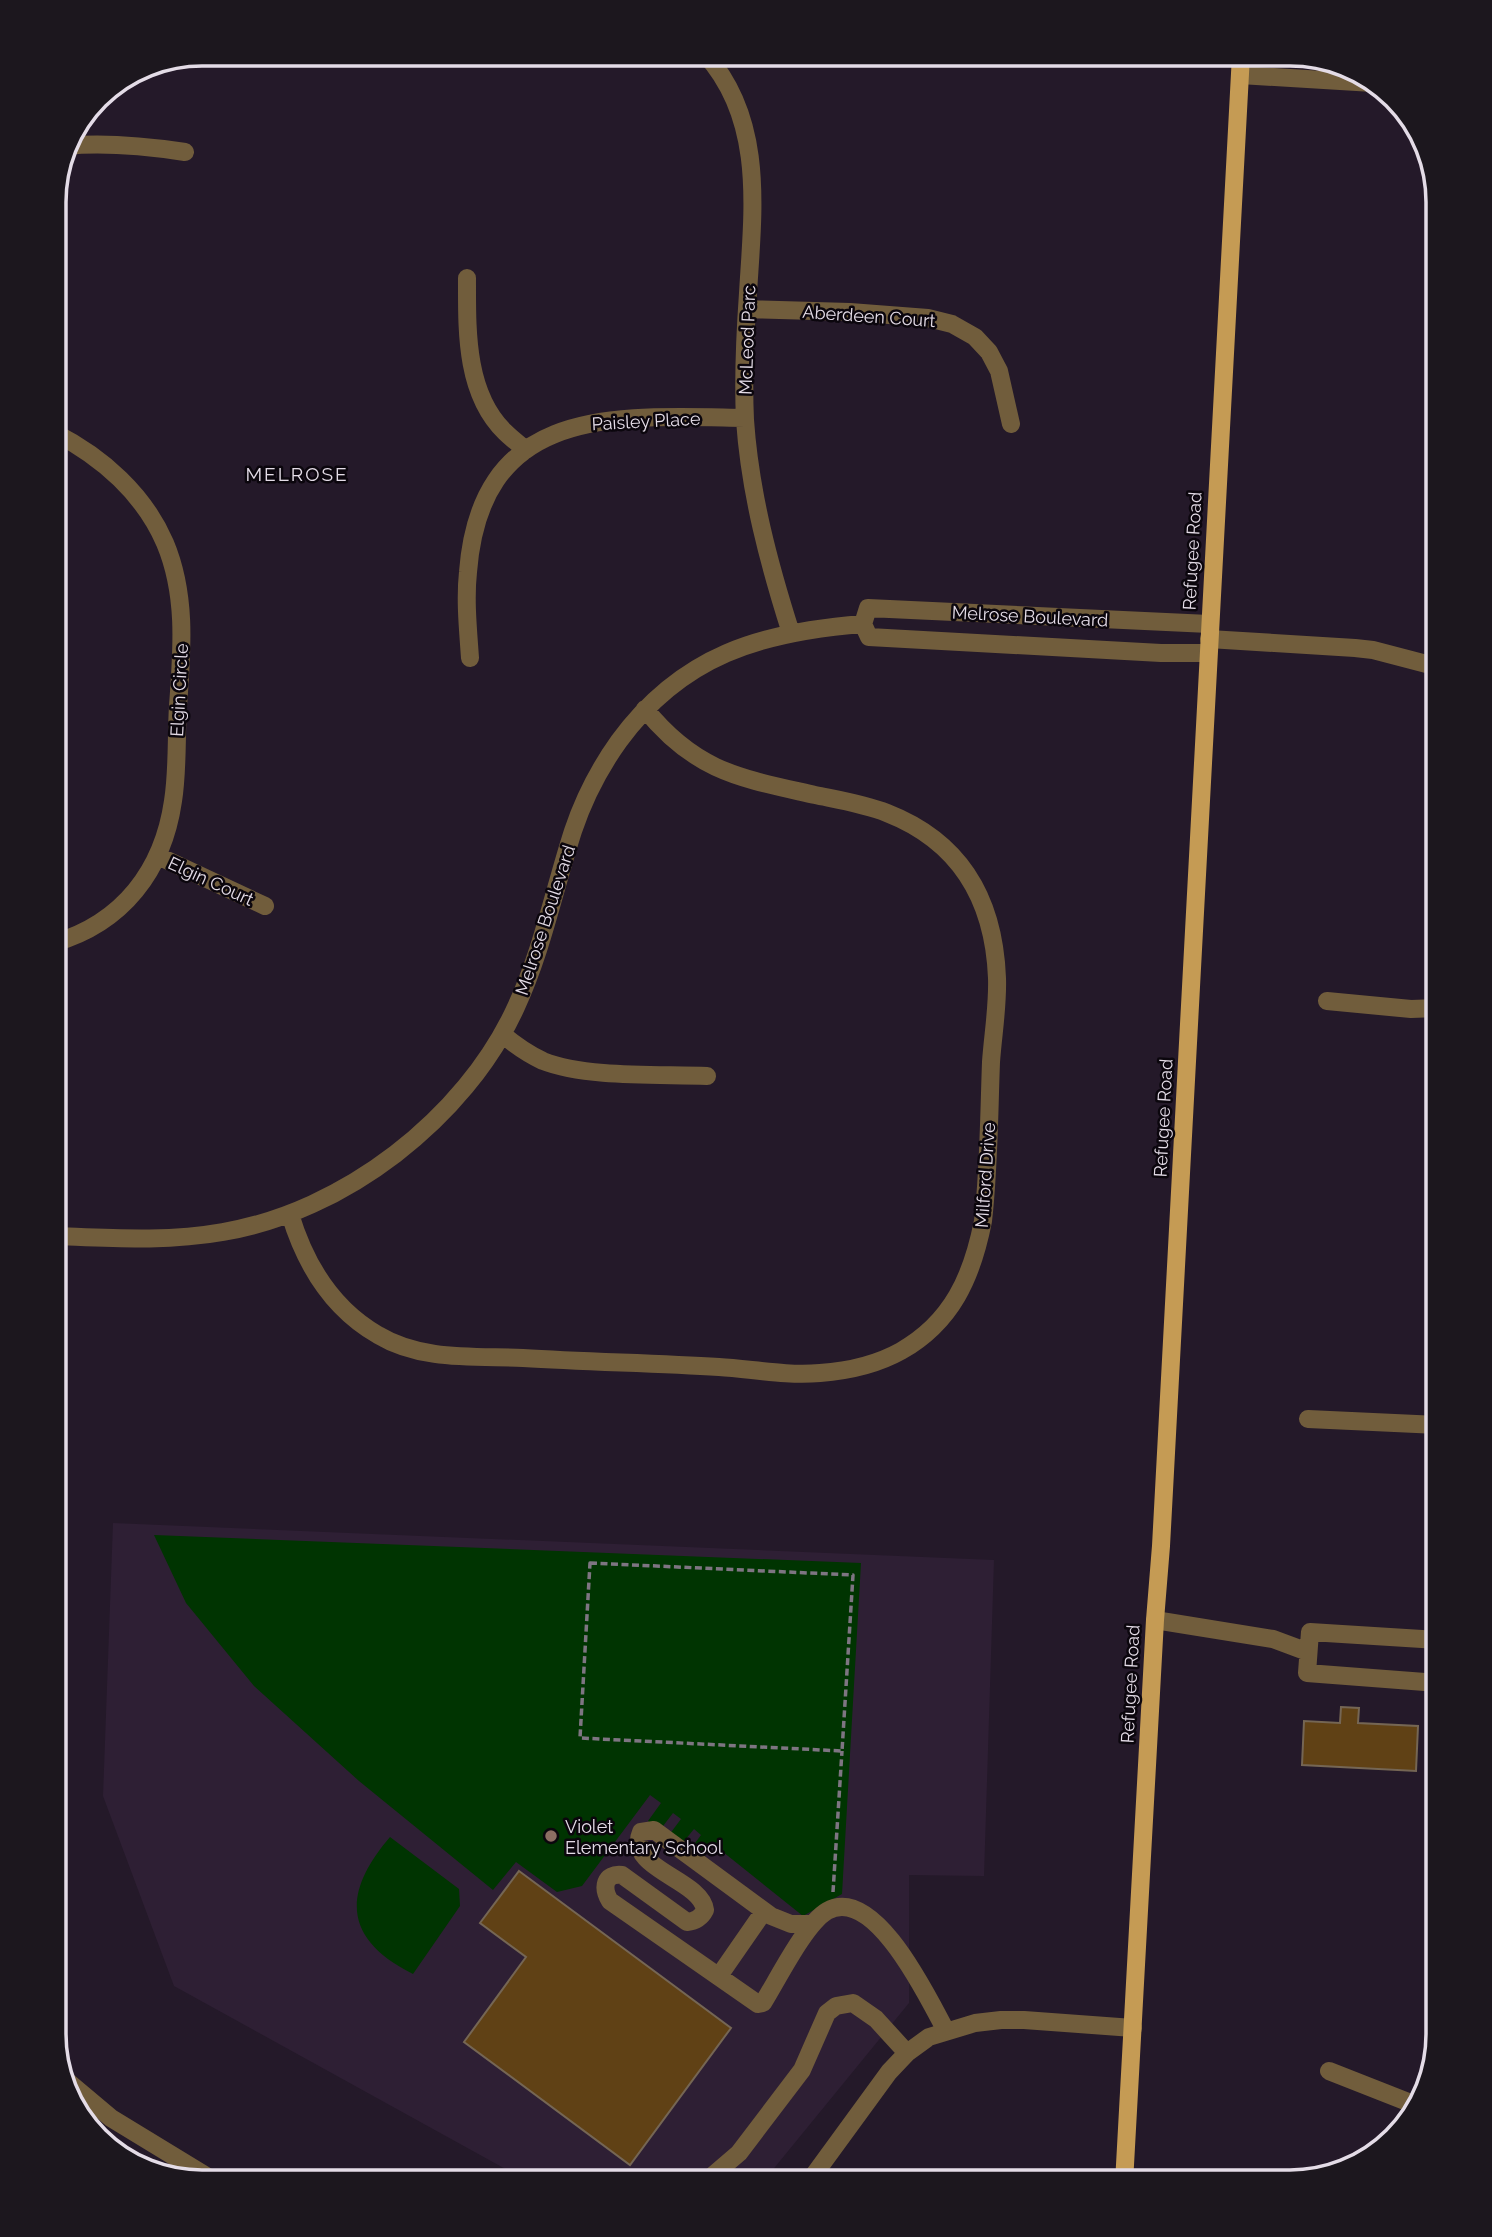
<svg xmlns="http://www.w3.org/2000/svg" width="1492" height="2237" viewBox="0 0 1492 2237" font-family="Raleway,sans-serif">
<rect width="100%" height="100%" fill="#241929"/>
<path fill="#2e1f34" d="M113,1523L994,1560L984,1876L909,1875V2003L762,2183H531L174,1986L103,1796Z"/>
<path fill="#003401" d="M154,1535L861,1563L842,1894L803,1916L713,1844L702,1859L690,1850L701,1835L694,1829L681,1845L669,1835L681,1819L673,1813L660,1830L648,1821L661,1803L650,1795L582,1886L557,1892L516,1862L493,1890L359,1781L254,1686L186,1603Z
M390,1837L459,1889L460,1906L413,1974C343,1939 342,1893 390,1837Z"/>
<path fill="#604115" stroke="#756654" stroke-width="2" d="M1341,1707L1359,1708L1358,1723L1418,1726L1416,1771L1302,1765L1304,1721L1340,1723Z
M519,1871L731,2028L630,2165L464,2042L526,1957L480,1923Z"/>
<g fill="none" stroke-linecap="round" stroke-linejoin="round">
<path stroke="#7e7582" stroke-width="3.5" stroke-dasharray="7 3.5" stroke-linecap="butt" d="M590,1563L853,1575L842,1751L580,1738Z
M833,1892L842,1751"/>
<path stroke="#715d3c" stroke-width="18" d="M705,54C765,120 753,210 748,293C745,335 743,378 745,420C750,493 769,564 791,633
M1240,75L1373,83
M66,146C106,142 145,146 185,152
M467,278C467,330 465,393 505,432C512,439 519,444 526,450
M747,309L850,312L928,318L952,324L975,337L989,352L999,371L1011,424
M1434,379H1438
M1209,639L1355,648L1373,650L1438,667
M1208,653H1161L869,637L863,624L868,608L1209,624
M470,658C468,629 465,600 468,572C481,403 617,416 745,418
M158,856L265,906
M54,943C123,923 163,870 173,801C178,770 176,737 178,706C182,651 187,595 165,543C144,494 102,457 55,433
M1327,1001L1411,1009L1438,1008
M502,1034C515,1045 528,1054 543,1061C586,1078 660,1074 707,1076
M290,1214C305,1264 331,1308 378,1335C421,1361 474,1356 523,1358C588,1362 654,1363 719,1367C752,1369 786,1376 820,1373C847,1371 876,1365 901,1351C952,1322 972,1277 983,1221C989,1169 989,1115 991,1062C993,1034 998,1006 997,978C994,900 961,842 887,813C864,804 839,800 815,795C740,778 696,772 645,709
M54,1236C111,1238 167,1242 223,1232C343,1212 465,1119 516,1007C542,951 554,890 573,831C584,798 599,769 619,741C682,655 761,632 863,624
M1308,1419L1438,1425
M1155,1620L1273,1639L1308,1652
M1438,1683L1307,1673L1310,1632L1438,1640
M812,1924H791L771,1916L654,1830L641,1832C625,1869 701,1879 705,1910C701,1918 696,1921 687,1922L622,1875C604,1873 602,1888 610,1901L758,2004L763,2003C778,1979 805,1924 827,1911C875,1884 929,2000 946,2031
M719,1976L764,1911
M1329,2071L1418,2106
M67,2081L111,2118L216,2182
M704,2183L739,2153L802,2070L827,2013L836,2006L853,2003L876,2019L907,2053
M808,2183L889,2072L907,2053L929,2037L975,2023L1001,2020H1024L1133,2028"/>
<path stroke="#c59b54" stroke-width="18" d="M1124,2183L1155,1620L1161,1546L1241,55"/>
</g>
<circle fill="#8d6e63" stroke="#0b060d" stroke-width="2.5" cx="551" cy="1836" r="7"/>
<g text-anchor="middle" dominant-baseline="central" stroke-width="5" stroke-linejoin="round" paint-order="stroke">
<g font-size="18" fill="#e4dce7" stroke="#0b060d">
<text transform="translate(869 316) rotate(4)">Aberdeen Court</text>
<text transform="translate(747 340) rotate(-88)">McLeod Parc</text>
<text transform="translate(646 421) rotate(-3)">Paisley Place</text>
<text transform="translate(1192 551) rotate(-87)">Refugee Road</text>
<text transform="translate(1030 616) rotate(3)">Melrose Boulevard</text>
<text transform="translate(179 690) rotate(-87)">Elgin Circle</text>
<text transform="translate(211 881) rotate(25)">Elgin Court</text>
<text transform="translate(545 920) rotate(-72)">Melrose Boulevard</text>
<text transform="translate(1163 1118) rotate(-87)">Refugee Road</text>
<text transform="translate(985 1175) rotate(-86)">Milford Drive</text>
<text transform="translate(1130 1684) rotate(-87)">Refugee Road</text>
</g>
<g font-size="18" fill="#e4dce7" stroke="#0b060d" text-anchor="start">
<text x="565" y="1826">Violet<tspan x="565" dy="21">Elementary School</tspan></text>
</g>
<g font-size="19" letter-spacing="2" fill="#e4dce7" stroke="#0b060d">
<text x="297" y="474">MELROSE</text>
</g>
</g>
<path d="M0 0H1492V2237H0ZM202 66H1290A136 136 0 0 1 1426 202V2034A136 136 0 0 1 1290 2170H202A136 136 0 0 1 66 2034V202A136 136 0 0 1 202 66Z" fill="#1c171e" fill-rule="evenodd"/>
<path fill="none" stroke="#e4dce7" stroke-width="3.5" d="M202 66H1290A136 136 0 0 1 1426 202V2034A136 136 0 0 1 1290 2170H202A136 136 0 0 1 66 2034V202A136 136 0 0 1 202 66Z"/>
</svg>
